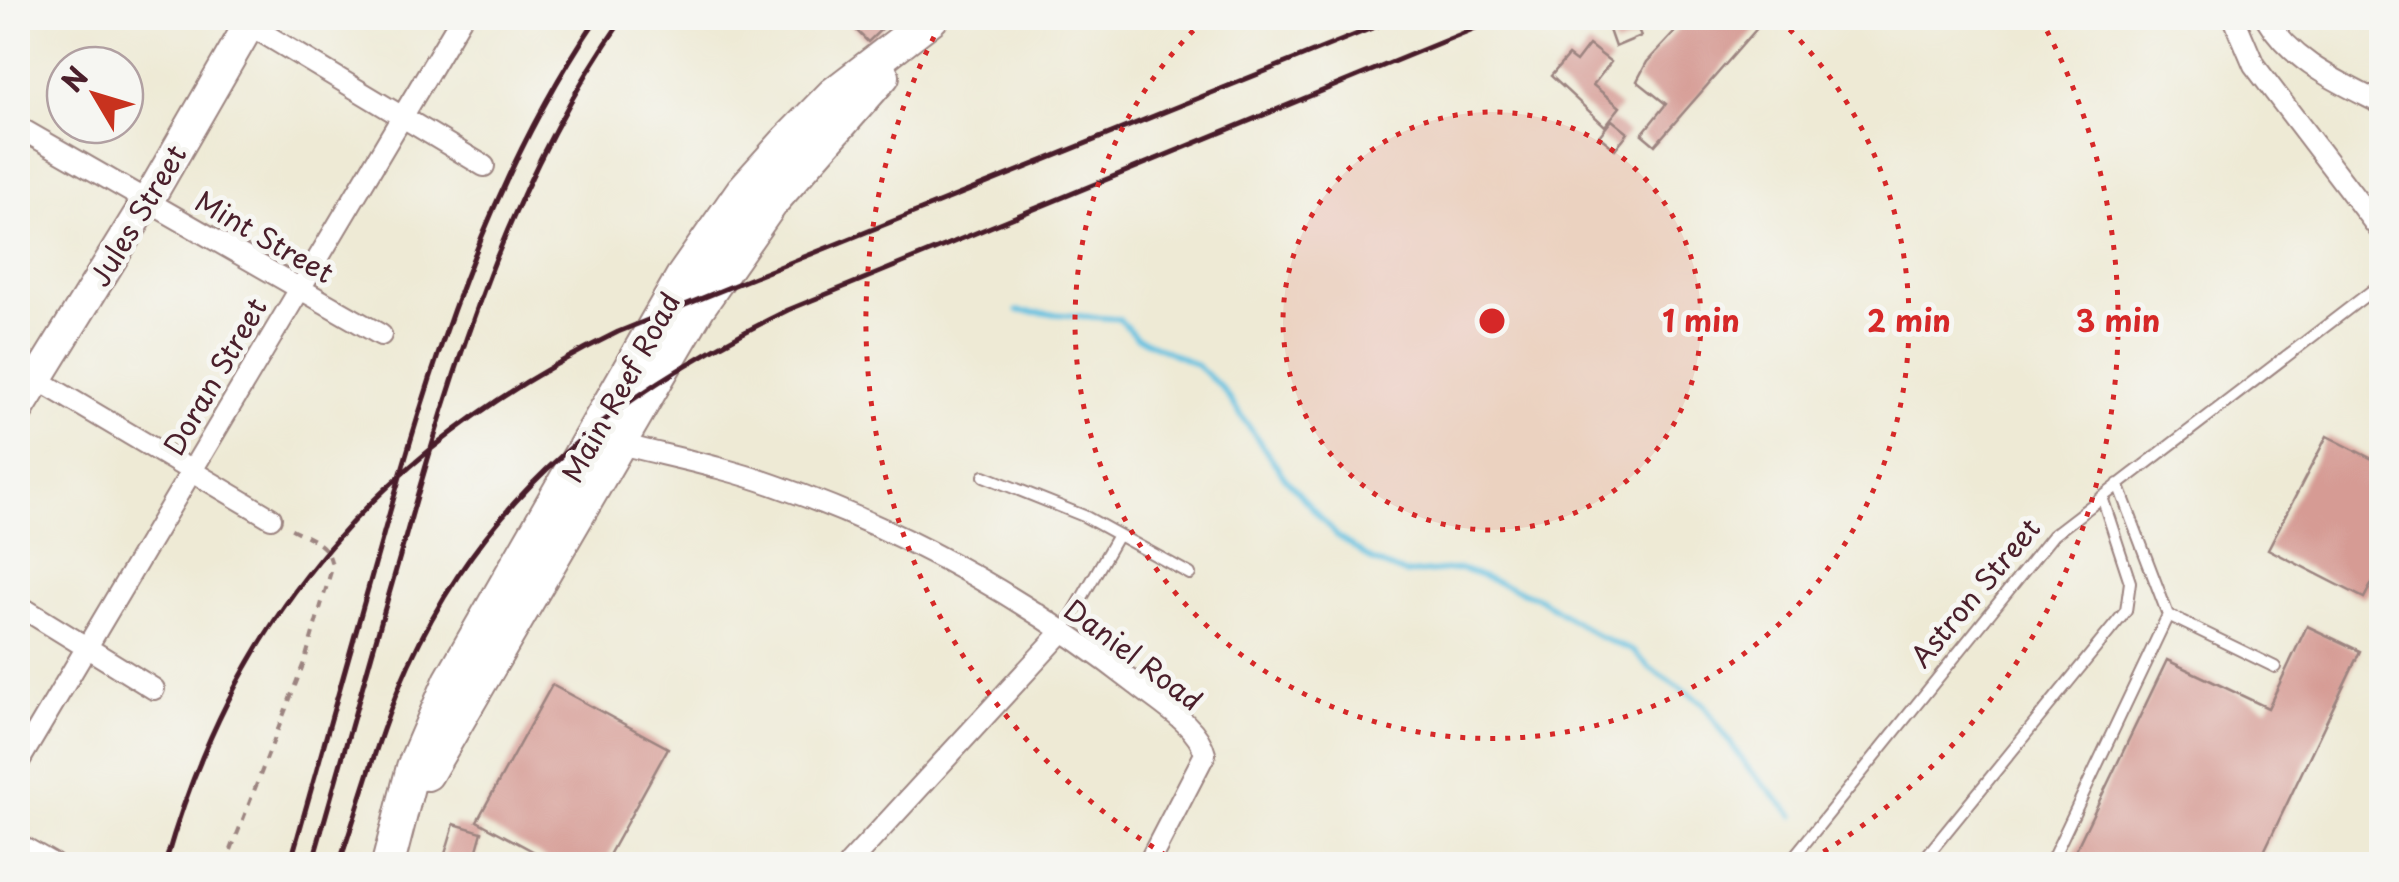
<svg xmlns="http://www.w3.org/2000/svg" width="2399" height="882" viewBox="0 0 2399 882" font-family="'Playpen Sans',sans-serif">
<rect width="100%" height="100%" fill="#f6f6f2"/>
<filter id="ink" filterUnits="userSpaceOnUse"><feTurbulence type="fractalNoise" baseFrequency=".01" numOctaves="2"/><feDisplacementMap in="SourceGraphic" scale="20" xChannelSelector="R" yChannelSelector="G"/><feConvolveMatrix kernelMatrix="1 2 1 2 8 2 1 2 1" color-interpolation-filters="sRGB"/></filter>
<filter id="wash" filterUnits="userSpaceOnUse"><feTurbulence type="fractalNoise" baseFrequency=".0048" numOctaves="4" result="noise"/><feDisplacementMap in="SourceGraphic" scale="40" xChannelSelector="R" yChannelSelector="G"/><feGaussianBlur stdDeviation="2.25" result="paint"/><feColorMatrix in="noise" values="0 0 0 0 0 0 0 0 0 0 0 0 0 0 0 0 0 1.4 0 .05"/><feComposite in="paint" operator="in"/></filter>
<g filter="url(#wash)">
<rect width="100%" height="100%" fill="#eeead5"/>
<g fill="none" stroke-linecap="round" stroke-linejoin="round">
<path stroke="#63c1e1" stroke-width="5" d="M1017,311L1119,319L1136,337L1195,364L1221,387L1285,478L1337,536L1373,561L1405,574L1461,569L1537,597L1599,637L1633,651L1650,668L1702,702L1747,767L1794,816"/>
</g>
<g id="blocks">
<path fill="#d69b94" d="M844,18H893L868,42Z
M1688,18H1766L1655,145L1642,134L1666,104L1637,81L1647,62Z
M1634,20L1641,36L1615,47L1609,30Z
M1589,45L1611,62L1593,85L1620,107L1605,126L1551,76L1568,56L1576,62Z
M1612,120L1628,133L1615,149L1599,136Z
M2327,436L2382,464V564L2364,598L2268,549Z
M2307,626L2360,651L2258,864H2069L2167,660L2268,708Z
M552,685L668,748L604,864H557L477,821Z
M454,824L482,832L473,864H442Z"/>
</g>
</g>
<g filter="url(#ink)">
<use href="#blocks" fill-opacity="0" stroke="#9c8480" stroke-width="2.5"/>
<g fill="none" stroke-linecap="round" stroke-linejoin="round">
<defs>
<path id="lane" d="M984,476L1084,516L1190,574
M2168,615L2275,667
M1063,631L1118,535
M1788,864L2053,535L2382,283
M1920,864L2126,611L2130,582L2102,497
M2050,864L2168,615L2118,484"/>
<path id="street" d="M238,18L484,166
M2234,18L2254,65L2382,233
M2266,18C2292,62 2337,81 2382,104
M18,127L381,335
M18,368L271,518
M612,442C666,456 721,466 774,485C904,530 1028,600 1137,685C1159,703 1198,725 1205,754L1148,864
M18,605L154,689
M18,763L461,18
M18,844L53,864
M849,864L1063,631"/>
<path id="secondary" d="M18,410L154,190L253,18"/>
<path id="primary" d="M427,774L699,307L773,201L883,76
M388,864L413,767L450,681L682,277L742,191L786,142L833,94L932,18"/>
</defs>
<use href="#lane" stroke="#9c8480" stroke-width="14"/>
<use href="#street" stroke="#9c8480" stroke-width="24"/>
<use href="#secondary" stroke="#9c8480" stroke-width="34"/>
<use href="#primary" stroke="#9c8480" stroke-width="36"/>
<path stroke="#9c8480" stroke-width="4" stroke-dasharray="8 8" stroke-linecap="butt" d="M231,850L305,660L332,568C330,542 309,539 288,527"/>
<use href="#lane" stroke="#fff" stroke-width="10"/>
<use href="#street" stroke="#fff" stroke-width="20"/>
<use href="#secondary" stroke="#fff" stroke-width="30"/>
<use href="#primary" stroke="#fff" stroke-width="32"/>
<path stroke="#4a1f2b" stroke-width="5" d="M165,864C236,614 384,445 618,332L1397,18
M290,864C319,762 348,660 377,557C430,368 486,183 597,18
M312,864C341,759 372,654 402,549C455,361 510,180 623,18
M339,864C362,798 380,728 409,664C489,489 620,392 788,310L1500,18"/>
</g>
</g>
<circle cx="1492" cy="321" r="209" fill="#d62828" fill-opacity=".12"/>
<g fill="none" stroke="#d62828" stroke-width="5" stroke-dasharray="5 10">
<circle cx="1492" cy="321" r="209"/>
<path d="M1779 19A417 417 0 1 1 1205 19"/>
<path d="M1179 863A626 626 0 0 1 944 18M2040 18A626 626 0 0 1 1805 863"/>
</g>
<g text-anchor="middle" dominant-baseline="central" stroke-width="10" stroke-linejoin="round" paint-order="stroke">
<g font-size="28" fill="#4a1f2b" stroke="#f6f6f2">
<text transform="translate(137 215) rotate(-59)">Jules Street</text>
<text transform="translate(265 236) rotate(30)">Mint Street</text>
<text transform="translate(214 376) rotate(-60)">Doran Street</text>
<text transform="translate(620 387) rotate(-61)">Main Reef Road</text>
<text transform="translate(1974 592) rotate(-50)">Astron Street</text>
<text transform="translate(1134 654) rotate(37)">Daniel Road</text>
</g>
</g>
<circle cx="1492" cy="321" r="15" fill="#d62828" stroke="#f6f6f2" stroke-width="5"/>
<g font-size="30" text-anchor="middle" font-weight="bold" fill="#d62828" stroke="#f6f6f2" stroke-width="10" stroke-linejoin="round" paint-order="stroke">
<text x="1701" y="332">1 min</text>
<text x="1909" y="332">2 min</text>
<text x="2118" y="332">3 min</text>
</g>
<rect width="2399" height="882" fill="none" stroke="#f6f6f2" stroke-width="60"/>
<g transform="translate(95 95) rotate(308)"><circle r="48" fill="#f6f6f2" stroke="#b1a0a2" stroke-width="2.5"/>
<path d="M0-8L18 38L0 25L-18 38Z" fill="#c8321e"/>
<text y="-15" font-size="28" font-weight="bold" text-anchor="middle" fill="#4a1f2b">N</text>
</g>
</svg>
